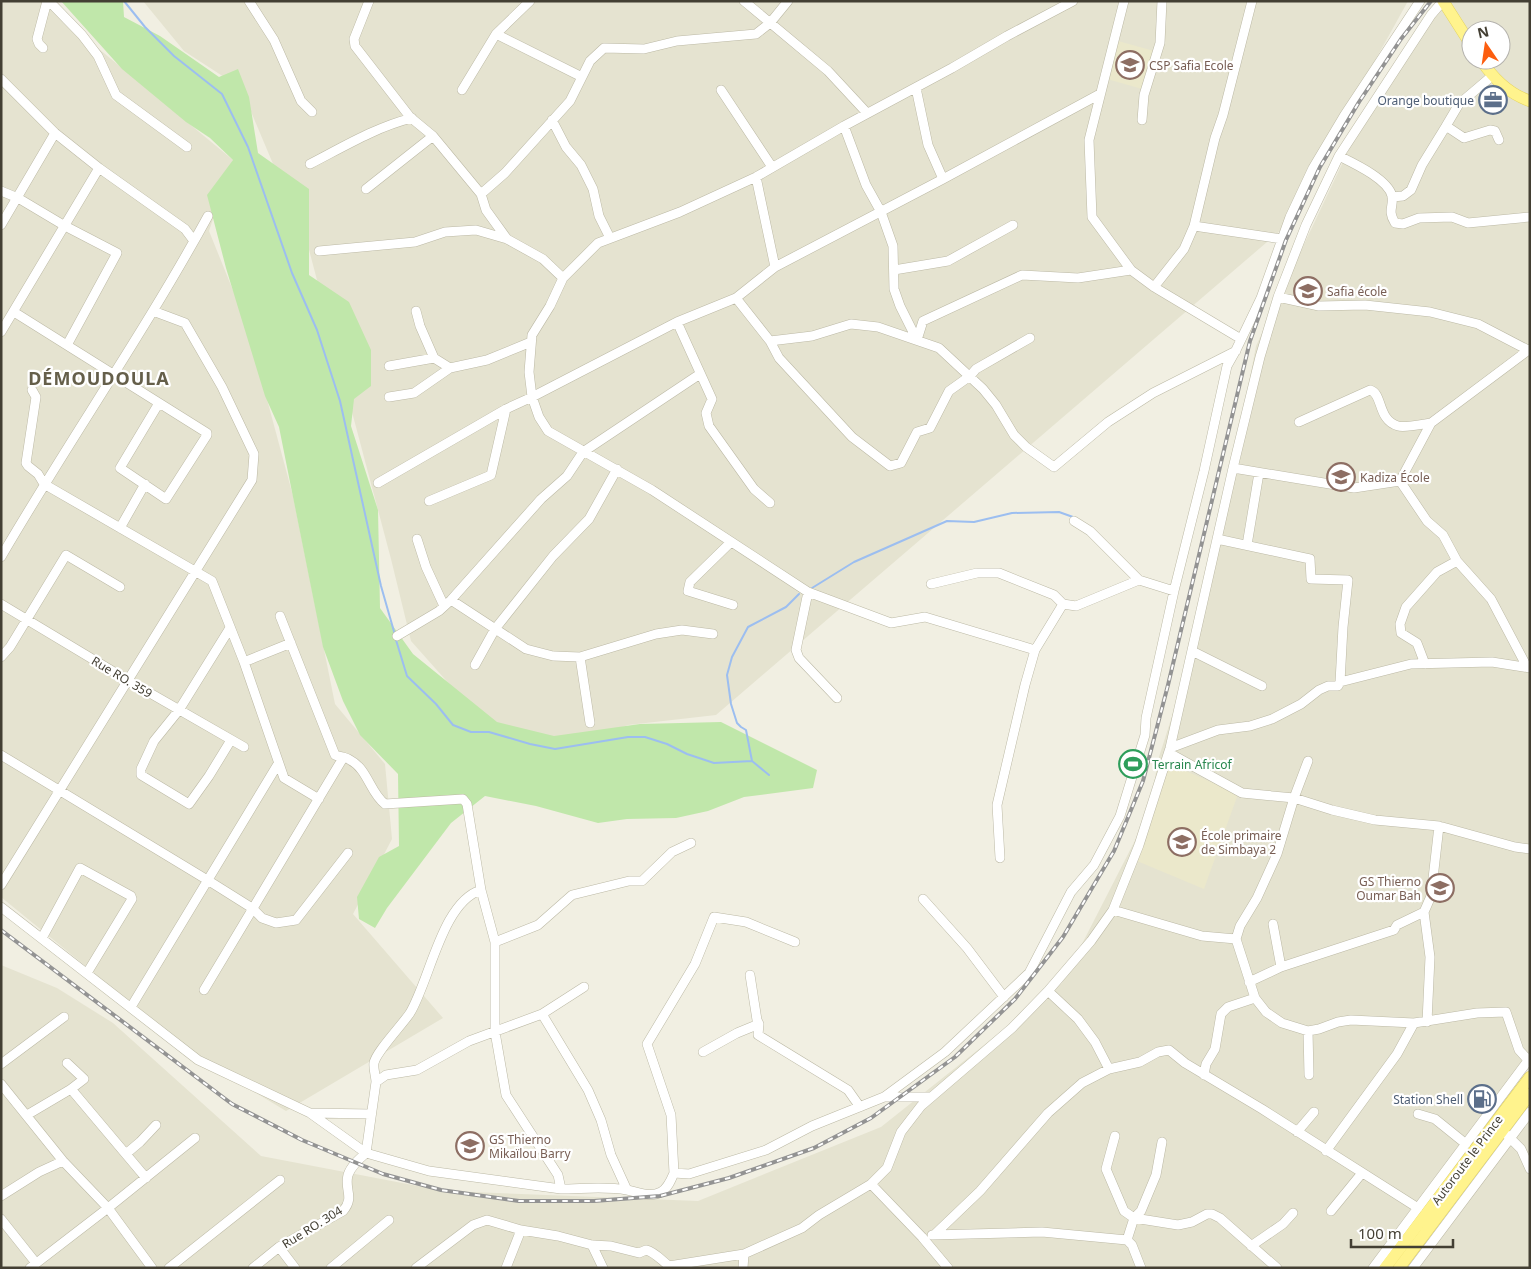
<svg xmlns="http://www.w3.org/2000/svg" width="1531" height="1269" viewBox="0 0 1531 1269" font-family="'Noto Sans',sans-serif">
<rect width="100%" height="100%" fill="#f1efe2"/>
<path fill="#e5e3d0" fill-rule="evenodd" d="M1,1H56L99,49L233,160L209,231L247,325L293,496L335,704L385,764L392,839L353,914L443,1018L286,1111L198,1058L1,897Z
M143,1H1408L1281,230L716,715L628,725L577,743L493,725L467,704L411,641L391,559L308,246L303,235L241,88L184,51Z
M1439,1H1530V1065L1370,1268H1V965L57,988L113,1023L261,1156L444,1191L698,1201L881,1127L1062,983L1147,817L1152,797L1158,760L1205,613L1256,346L1358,130ZM1471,30H1501V60H1471Z
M1530,1098V1268H1395Z"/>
<path fill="#ebe8cb" d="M1118,41L1154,51L1142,89L1107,79Z
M1170,764L1238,794L1204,889L1137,861L1149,823Z"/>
<path fill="#c0e7aa" d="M61,1H123L124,17L160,36L219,77L238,69L249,97L258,153L309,189V275L349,302L371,350V386L354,399L351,426L378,510L380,608L413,654L497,722L554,736L640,724L721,722L817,770L813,788L744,797L708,811L676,818L627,819L598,823L536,806L485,796L451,823L387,908L375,928L359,919L357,897L379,857L399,846L398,774L360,735L343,701L323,647L279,427L265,396L226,268L207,195L233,160L210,138L186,122L122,69Z"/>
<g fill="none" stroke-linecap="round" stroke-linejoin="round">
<path stroke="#9cbef0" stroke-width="2" d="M124,1L145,27L174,56L222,94L248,147L292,273L317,330L340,401L381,586L395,635
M812,588L854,562L947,521L974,522L1012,513L1059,512L1073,517
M396,640L407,676L436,704L453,725L471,732H489L530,744L555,749L628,737H645L667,744L687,754L714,763L752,761L769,775
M752,761L746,730L741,727L737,723L731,704L727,675L732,657L748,627L786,607L799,594"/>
<defs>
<path id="minor" d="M49,1L82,35L98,56L116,95L187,147
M249,1L274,40L301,101L312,112
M369,1L354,39L355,46L410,117L433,136L481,194L486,210L507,239
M744,1L828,71L867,113
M1124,1L1089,140L1092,217L1131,270L1154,287L1241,339
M496,34L582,77
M43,48L39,44L37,39L47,1
M1492,76L1459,104L1446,126L1464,138L1490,130L1495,131L1499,140
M1,79L55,133L99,168L185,229L194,241
M916,88L928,145L943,179
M462,90L496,34L530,1
M721,90L772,167
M552,120L566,147L581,165L593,189L599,216L610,238
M1142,120L1144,95L1160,43L1162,1
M844,126L866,185L881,212L893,246L894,289L900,306L917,340
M1339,156C1353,163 1388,179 1392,196C1394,207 1387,210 1395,223L1403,224L1419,218L1452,217L1468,223L1530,217
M310,164C343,147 376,127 412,118
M756,177L775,267
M366,189L433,136
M1,191L18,198L65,226L117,253L67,345
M481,194L505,173L570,101L590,61L604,48L644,49L677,41L756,34L770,23L788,1
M1392,197L1403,196L1411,190L1422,165L1446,126
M1,225L55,133
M1194,226L1282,239
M319,251L415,242L445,232L476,230L507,239L543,259L563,278
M894,270L948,261L1013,225
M1154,287L1184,249L1194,226L1215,138L1223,115L1252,1
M1278,297L1319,306L1365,305L1430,312L1478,324L1528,350
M736,298L770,341L779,358L852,437L890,466L901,463L917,432L930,428L949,391L970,376L976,369L1030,338
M416,311L420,326L434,358
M14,312L207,433V435L166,499L120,468L159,403
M677,322L712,399L706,413L709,426L754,489L770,503
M1,332L99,168
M917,340L923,321L1022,275L1078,278L1131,270
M770,341L812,336L851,324L878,327L939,348L983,389L996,405L1014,435L1026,447L1054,467L1108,422L1153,393L1236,351
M389,366L434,358L450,368L487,360L531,342
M32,390L36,397L26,463L28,466L38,474L44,484L212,581L244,662L284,778L319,799
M389,397L414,393L450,368
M1299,422L1370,390C1383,393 1377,420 1398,426C1405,428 1423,424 1431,423
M1233,468L1354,488L1400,481
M378,483L506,409L532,397L677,322L736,298L775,267L943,179L1100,94
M429,501L491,475L506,409
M1074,521L1090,531L1139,580L1174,591
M120,528L145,484
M417,539L426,567L444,606
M1217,539L1310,559L1311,579L1348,580L1343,627L1340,682L1411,664L1492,662L1530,668
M731,542L690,582L688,591L733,605
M1247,545L1259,473
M1,557C68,442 144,333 208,216
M931,584L977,573H999L1054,595L1063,604
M808,592L796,650L799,658L837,698
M451,600L526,649L553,656L580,657L656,634L682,630L713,634
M1,604L129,681L244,747
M230,628L179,710L154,741L141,769V775L189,804L209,776L231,740
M397,636L439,611L451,600L541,499L567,476L583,452L700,374
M1035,650L925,617L891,623L808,592L652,490L548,431L539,417L532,397L529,372L532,335L550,306L563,278L598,243L680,212L756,177L844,126L952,68L1007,36L1073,1
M1192,651L1262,686
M1,657L10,647L66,555L120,587
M580,657L590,723
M244,662L291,643
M1425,664L1417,643L1401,633L1400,624L1406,607L1437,572L1457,561
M475,665L495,629L553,556L589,519L617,469
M1527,667L1491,599L1457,561L1443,535L1427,521L1400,481L1431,423L1530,349
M1170,748L1218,730L1250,726L1272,719L1301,704L1319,690L1328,686H1338L1340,682
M1169,753L1242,793L1294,798L1332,810L1375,820L1439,826L1515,847L1530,849
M1,755L209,881L252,908L262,918L276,923L296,920L348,853
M1308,761L1294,798L1277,854L1257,898L1240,926L1236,939L1255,998L1266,1012L1282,1023L1308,1031L1319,1029L1338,1022L1351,1020L1414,1023L1477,1013L1506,1012L1519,1050L1528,1060
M1000,858L997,805L1025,685L1035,650L1063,604L1076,606L1139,580
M1,885L252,480L254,454L222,387L185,323L153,311
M923,899L967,948L1004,997
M1,907L198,1060L310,1113L366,1153L429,1171L561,1189L558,1175L506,1095L495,1032V942L481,890L467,804L463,799L385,804C370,793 368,769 350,760C346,757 340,757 335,755L280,616
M1113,910L1202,936L1236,939
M1273,924L1281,967
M42,938L80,868L131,896L132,899L87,973
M495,942L538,925L572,895L629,881H642L672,852L691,843
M750,975L757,1020L759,1024L758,1035L848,1090L860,1107
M1249,982L1281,967L1394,930L1397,925L1424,912
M584,987L542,1014L588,1090L601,1120L611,1155L627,1190
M204,990L343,758
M1048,991L1078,1019L1095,1042L1109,1069L1140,1062L1158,1052L1169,1050L1185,1063L1262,1109L1418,1208
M131,1007L278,764
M1427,1022L1430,957L1424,912L1431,896L1439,826
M1308,1031L1309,1075
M703,1052L737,1033L759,1024
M1,1064L64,1017
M1204,1075L1206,1064L1215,1049L1221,1014L1228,1007L1255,998
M376,1082C376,1077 373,1068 374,1063C376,1052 402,1025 410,1013C430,980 442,902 481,890
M1,1084L63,1161L108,1208L152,1268
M71,1089L146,1178
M885,1097H931
M310,1113L371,1114
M1418,1114L1435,1119L1466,1144
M27,1115L71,1089L84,1079L67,1063
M1297,1132L1314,1112
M1507,1135L1521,1149L1530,1169
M1115,1136L1106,1169L1124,1211L1134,1218L1178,1225L1192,1222L1207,1214H1212L1220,1218L1277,1268
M1326,1151L1397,1054L1414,1023
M127,1153L140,1142L156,1125
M674,1173L671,1115L647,1044L695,964L714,917L746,922L795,942
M871,1184L887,1168L901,1132L921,1106L1012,1028L1048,991L1091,941L1113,910L1139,845L1170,748L1233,468L1260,357L1278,297L1306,225L1339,156L1431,15L1443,1
M561,1189C582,1189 605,1186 627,1190C638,1192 650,1198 661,1192C668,1188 671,1180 674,1173L689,1174L766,1150L812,1126L884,1097L945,1052L1029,973L1071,892L1094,865L1120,816L1145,735L1146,718L1174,591L1204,471L1227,366L1236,350L1261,298L1290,217L1313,168L1344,116L1420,1
M1,1196L39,1172L63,1161
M1331,1211L1362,1173
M1,1219L36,1263
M932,1235L1042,1232L1127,1240L1132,1245L1141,1268
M934,1235L980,1191L1048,1113L1082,1083L1109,1069
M1127,1240L1134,1218L1141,1211L1156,1175L1162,1142
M592,1245L603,1268
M1251,1246L1283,1224L1293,1213
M279,1247L295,1268
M30,1268L108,1208L195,1138
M169,1268L280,1180
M253,1268L279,1247L343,1211C355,1197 344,1190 348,1175C351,1166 359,1159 366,1153L376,1082L386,1075L417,1070L469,1041L542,1014
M331,1268L389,1220
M416,1268L473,1225L487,1220L521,1230L558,1236L592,1245L611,1246L639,1253L646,1250C655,1252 662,1261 669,1266L744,1254L802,1228L819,1215L871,1184L922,1237L948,1268
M506,1268L521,1230
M743,1268L744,1254
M1373,1268L1530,1058
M1413,1268L1530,1112"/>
<path id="major" d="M1443,1L1471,45
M1481,60C1493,78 1509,94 1530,101
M1385,1268L1530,1077
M1399,1268L1530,1094"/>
</defs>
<use href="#minor" stroke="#bcb9a5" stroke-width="10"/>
<use href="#major" stroke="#e4d45e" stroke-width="12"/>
<use href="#minor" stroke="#fff" stroke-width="9"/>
<use href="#major" stroke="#fff38d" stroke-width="11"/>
<defs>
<path id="rail" d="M1,930L232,1104L302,1140L383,1174L441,1190L519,1201H594L660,1196L729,1178L814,1148L871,1118L955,1057L1015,999L1063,937L1114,851L1143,781L1168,685L1250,341L1286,240L1320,167L1359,102L1401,39L1431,1"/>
</defs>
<use href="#rail" stroke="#939393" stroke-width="4"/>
<use href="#rail" stroke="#fff" stroke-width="2" stroke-dasharray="5.5" stroke-linecap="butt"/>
</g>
<defs>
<symbol id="school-ring" viewBox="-11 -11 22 22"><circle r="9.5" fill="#fff" stroke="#8d6e63" stroke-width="1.5"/><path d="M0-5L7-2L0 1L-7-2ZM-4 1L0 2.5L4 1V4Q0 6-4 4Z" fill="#8d6e63"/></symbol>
<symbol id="office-ring" viewBox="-11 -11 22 22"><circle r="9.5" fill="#fff" stroke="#5c6f8a" stroke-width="1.5"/><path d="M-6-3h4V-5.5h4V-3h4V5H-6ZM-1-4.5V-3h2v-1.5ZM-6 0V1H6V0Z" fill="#5c6f8a"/></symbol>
<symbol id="stadium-ring" viewBox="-11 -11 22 22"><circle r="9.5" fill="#fff" stroke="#2e9e5b" stroke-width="1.5"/><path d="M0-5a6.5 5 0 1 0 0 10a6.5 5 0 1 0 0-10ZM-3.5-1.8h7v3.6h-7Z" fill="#2e9e5b"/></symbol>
<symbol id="fuel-ring" viewBox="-11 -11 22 22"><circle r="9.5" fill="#fff" stroke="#5c6f8a" stroke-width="1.5"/><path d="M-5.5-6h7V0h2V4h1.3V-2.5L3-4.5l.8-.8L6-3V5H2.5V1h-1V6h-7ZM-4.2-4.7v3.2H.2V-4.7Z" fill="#5c6f8a"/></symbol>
</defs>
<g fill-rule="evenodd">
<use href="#school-ring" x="1114" y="49" width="32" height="32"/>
<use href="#office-ring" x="1477" y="84" width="32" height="32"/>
<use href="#school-ring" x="1292" y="275" width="32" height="32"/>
<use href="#school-ring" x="1325" y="461" width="32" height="32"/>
<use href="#stadium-ring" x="1117" y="748" width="32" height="32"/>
<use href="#school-ring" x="1166" y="826" width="32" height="32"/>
<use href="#school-ring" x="1424" y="872" width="32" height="32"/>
<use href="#fuel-ring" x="1466" y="1083" width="32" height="32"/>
<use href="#school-ring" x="454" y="1130" width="32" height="32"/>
</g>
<g text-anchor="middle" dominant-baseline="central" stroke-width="4.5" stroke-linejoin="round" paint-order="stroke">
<g font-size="12" fill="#785e54" stroke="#fff" text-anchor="start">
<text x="1149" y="65">CSP Safia Ecole</text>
<text x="1327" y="291">Safia école</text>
<text x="1360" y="477">Kadiza École</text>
<text x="1201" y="835">École primaire<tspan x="1201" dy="14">de Simbaya 2</tspan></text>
<text x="1421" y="881" text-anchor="end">GS Thierno<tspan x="1421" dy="14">Oumar Bah</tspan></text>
<text x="489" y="1139">GS Thierno<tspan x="489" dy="14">Mikaïlou Barry</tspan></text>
</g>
<g font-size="12" fill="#4e5e75" stroke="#fff" text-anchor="end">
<text x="1474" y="100">Orange boutique</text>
<text x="1463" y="1099">Station Shell</text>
</g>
<g font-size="12" fill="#433f33" stroke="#fff">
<text transform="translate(122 677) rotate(31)">Rue RO. 359</text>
<text transform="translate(1467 1160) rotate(-53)">Autoroute le Prince</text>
<text transform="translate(312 1227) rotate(-32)">Rue RO. 304</text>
</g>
<g font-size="12" fill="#27864d" stroke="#fff" text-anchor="start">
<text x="1152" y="764">Terrain Africof</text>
</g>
<g font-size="18" font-weight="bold" letter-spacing="1" fill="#655f4a" stroke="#fff">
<text x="99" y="378">DÉMOUDOULA</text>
</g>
</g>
<rect width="1531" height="1269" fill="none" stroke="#433f33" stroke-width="5"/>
<g transform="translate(1486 45) rotate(347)"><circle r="24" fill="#ffffff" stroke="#b4b2ad"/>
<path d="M0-4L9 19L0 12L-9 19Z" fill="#fc5e0f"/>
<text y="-8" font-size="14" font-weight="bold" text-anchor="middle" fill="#433f33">N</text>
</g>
<path d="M1351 1239v8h102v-8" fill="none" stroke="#433f33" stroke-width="2.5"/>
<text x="1358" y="1239" font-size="15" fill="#433f33" stroke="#ffffff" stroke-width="4" paint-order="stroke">100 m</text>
</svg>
